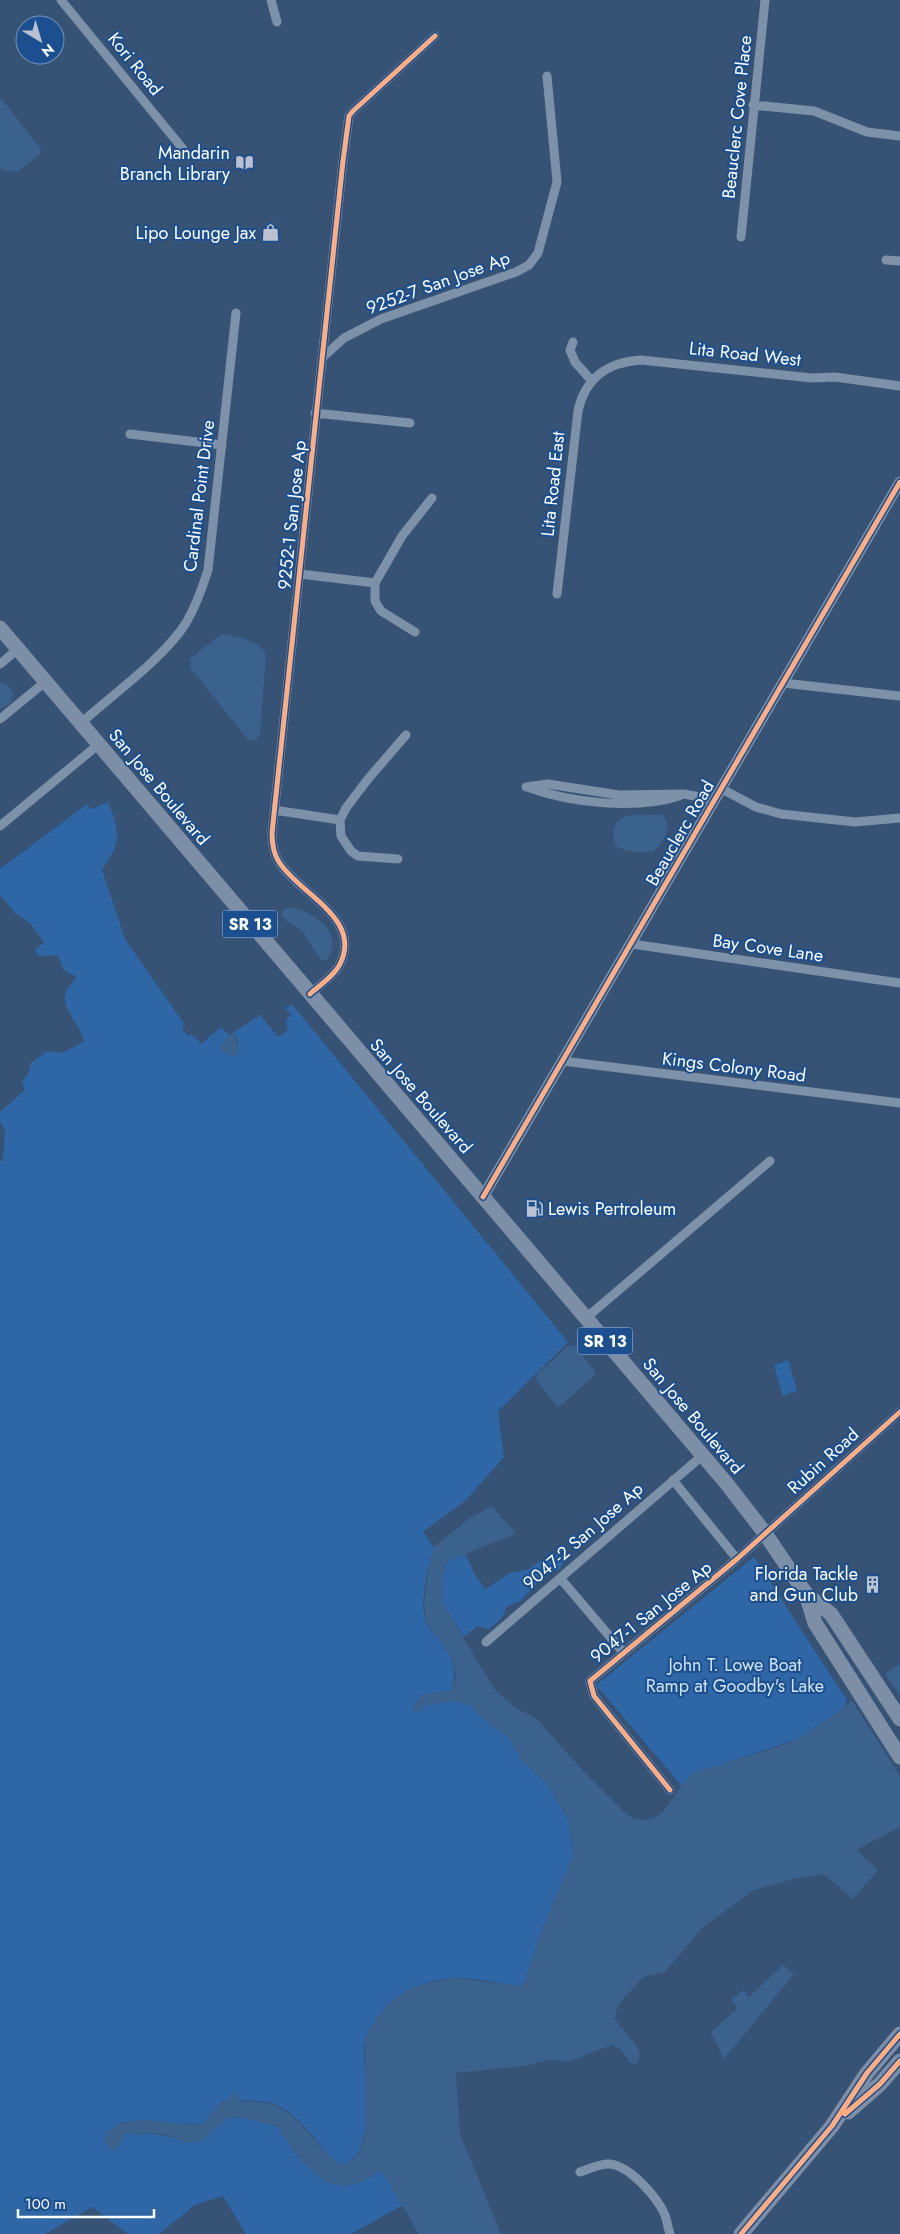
<svg xmlns="http://www.w3.org/2000/svg" width="900" height="2234" viewBox="0 0 900 2234" font-family="Jost,sans-serif">
<rect width="100%" height="100%" fill="#365274"/>
<path fill="#2f66a5" d="M108,802C121,834 121,841 102,870L125,939L185,1025L182,1029L188,1036L192,1034L201,1044L221,1027L229,1035L221,1048L239,1044L234,1032L260,1015L278,1037L288,1030L286,1020L291,1015L285,1008L292,1004L568,1342L498,1411L504,1457L465,1501L423,1532L434,1547C428,1565 419,1605 426,1623C428,1628 434,1633 438,1637C451,1652 459,1671 451,1690L421,1695L416,1713L426,1705L444,1702H460L471,1706L490,1724L508,1737L522,1760L546,1783L569,1820L574,1856L543,1927L525,1981L522,1986C500,1984 475,1977 453,1978C421,1981 390,1994 374,2023C371,2028 366,2034 365,2040C360,2070 381,2159 341,2165C317,2148 304,2116 276,2105C260,2098 240,2102 223,2102L210,2115L204,2124L121,2122L120,2145L124,2134C147,2132 166,2134 187,2143L227,2118L243,2117L277,2127L290,2141L294,2152L312,2170L359,2183L381,2170L403,2205L351,2234H246L223,2196L195,2205L159,2234H128L92,2207L45,2234H0V1162L3,1159L5,1130L0,1121V1112L25,1090L22,1081L28,1074L31,1063L47,1051L63,1053L84,1041C81,1024 58,1008 67,989C70,984 75,983 76,976L64,971L58,955L39,956L35,950L44,942L30,923L16,914L0,895V869L86,805L92,809Z
M788,1360L797,1391L783,1396L774,1365Z
M557,1554L565,1558L560,1569L547,1573L520,1601L507,1606L501,1619L489,1629L477,1626L464,1637L443,1604V1579L448,1560L466,1555L475,1575L485,1589L510,1573L527,1570L542,1560Z
M754,1557L847,1700L843,1709L798,1739L695,1773L681,1785L596,1685Z"/>
<path fill="#3b618d" d="M0,97L41,149L40,154L17,172L2,170L0,164Z
M226,634C242,639 259,640 266,655L260,735L254,741L248,740L190,667L191,658L220,635Z
M0,682L8,685L13,693L11,703L0,709Z
M663,815C673,828 665,840 655,850C646,855 623,852 615,845C607,807 636,816 663,815Z
M290,907C314,911 347,935 326,960H321C315,953 304,932 298,928C291,924 284,922 281,913L284,909Z
M234,1032L239,1052L234,1056L224,1053L220,1047L229,1035Z
M569,1345L575,1346L594,1370L595,1375L558,1408L536,1379L538,1373Z
M492,1506L516,1534L470,1552L466,1555L448,1560L443,1579V1604L495,1690L516,1708L537,1719L584,1772L628,1816C667,1833 671,1788 694,1773C700,1770 709,1768 716,1766C739,1758 778,1749 799,1738C836,1718 866,1688 900,1663V1827L856,1850L878,1870L853,1899L823,1874L793,1879L754,1890L702,1928L665,1972L643,1977L619,2004L614,2018C623,2030 634,2040 640,2053L637,2064L631,2063L619,2048L611,2045L569,2062L550,2060L525,2066L456,2073L460,2134L501,2234H419L381,2170L359,2183L346,2186L335,2185L323,2180L303,2162L277,2127L243,2117L227,2118L208,2136L197,2142L187,2143L167,2135L154,2133L143,2135L125,2134L120,2145L112,2151L105,2142L107,2131C142,2109 168,2127 204,2124L210,2115L235,2093L241,2102C297,2096 304,2138 341,2165C357,2163 360,2152 365,2138V2039L379,2014L398,1996L412,1987L433,1982L455,1978L522,1986L525,1981L543,1927L573,1856L569,1820L546,1783L522,1760L508,1737L490,1724L471,1706L460,1702H444L426,1705L415,1713L413,1707L421,1695L451,1690L456,1679L454,1664L442,1642L426,1623L424,1604L429,1564L434,1547L470,1518Z
M783,1965L794,1974L724,2059L711,2032L738,2008L731,2000L743,1990L749,1997Z"/>
<path fill="#365274" d="M884,1672L900,1695V1776L851,1699Z"/>
<g fill="none" stroke-linecap="round" stroke-linejoin="round">
<path stroke="#7d92a8" stroke-width="9" d="M61,0L183,149
M271,0L277,22
M753,105L814,111L867,132L900,136
M741,237L765,0
M886,260L900,261
M573,342L570,350L575,362L591,380
M322,358L344,338L381,319L516,272L529,265L538,253L557,182L547,76
M315,413L410,423
M130,434L222,445
M300,574L375,583
M557,594L578,411C585,378 608,362 641,360L812,378L835,377L900,386
M415,632L381,611L375,601V583L402,536L432,498
M0,664L18,649
M783,683L900,696
M0,719L45,682
M81,723C113,694 163,659 186,623C196,606 202,589 208,570L236,313
M526,787L548,784L619,795L684,794L715,800
M530,788C572,803 636,810 679,796
M722,789L756,807L781,814L855,822L900,818
M274,810L340,820
M0,826L99,744
M398,859L358,856L351,851L341,836L340,820L346,808L368,779L406,735
M632,944L900,983
M310,994C320,985 334,976 340,964C363,918 299,894 279,862C273,853 272,843 272,833L343,161L349,116L353,111L435,36
M563,1061L900,1103
M586,1318L770,1161
M673,1480L737,1559
M560,1578L623,1652
M486,1642L703,1455
M670,1790L594,1696L590,1681L737,1559L900,1412
M580,2172C589,2169 601,2163 610,2164C630,2166 657,2197 665,2215C667,2221 668,2228 670,2234"/>
<path stroke="#7d92a8" stroke-width="11" d="M483,1197L900,482"/>
<path stroke="#7d8ea7" stroke-width="15" d="M0,628L727,1484L764,1532L806,1594L831,1614L900,1719
M806,1594L815,1623L900,1757
M848,2112L880,2084L900,2061
M741,2234L832,2126L867,2073L900,2034"/>
<defs>
<path id="cycleway" d="M310,994C320,985 334,976 340,964C363,918 299,894 279,862C273,853 272,843 272,833L343,161L349,116L353,111L435,36
M483,1197L900,482
M670,1790L594,1696L590,1681L737,1559L900,1412
M845,2114L880,2084L900,2061
M741,2234L832,2126L867,2073L900,2034"/>
</defs>
<use href="#cycleway" stroke="#1b4f8f" stroke-width="8"/>
<use href="#cycleway" stroke="#ffac80" stroke-width="5"/>
</g>
<defs>
<symbol id="library-bare" viewBox="-9 -9 18 18"><path d="M-6-4Q-3-5.5-.7-3.5V5Q-3 3-6 4ZM6-4Q3-5.5 .7-3.5V5Q3 3 6 4Z" fill="#b9c2ce" stroke="#1b4f8f" stroke-width="2.5" paint-order="stroke"/></symbol>
<symbol id="shop-bare" viewBox="-9 -9 18 18"><path d="M-5-2.5h2.3a2.7 3.5 0 0 1 5.4 0H5L5.5 6h-11ZM-1.5-2.5h3a1.5 2.3 0 0 0-3 0Z" fill="#b9c2ce" stroke="#1b4f8f" stroke-width="2.5" paint-order="stroke"/></symbol>
<symbol id="fuel-bare" viewBox="-9 -9 18 18"><path d="M-5.5-6h7V0h2V4h1.3V-2.5L3-4.5l.8-.8L6-3V5H2.5V1h-1V6h-7ZM-4.2-4.7v3.2H.2V-4.7Z" fill="#b9c2ce" stroke="#1b4f8f" stroke-width="2.5" paint-order="stroke"/></symbol>
<symbol id="building-bare" viewBox="-9 -9 18 18"><path d="M-4-6H4V6H1V3H-1V6H-4ZM-2.5-4.3h1.7v1.8h-1.7ZM.8-4.3h1.7v1.8H.8ZM-2.5-1h1.7V.8h-1.7ZM.8-1h1.7V.8H.8Z" fill="#b9c2ce" stroke="#1b4f8f" stroke-width="2.5" paint-order="stroke"/></symbol>
</defs>
<g fill-rule="evenodd">
<use href="#library-bare" x="232" y="150" width="25" height="25"/>
<use href="#shop-bare" x="258" y="220" width="25" height="25"/>
<use href="#fuel-bare" x="522" y="1196" width="25" height="25"/>
<use href="#building-bare" x="860" y="1572" width="25" height="25"/>
</g>
<g text-anchor="middle" dominant-baseline="central" stroke-width="4" stroke-linejoin="round" paint-order="stroke">
<g fill="#1b4f8f" stroke="#bbcadd" stroke-width="1">
<rect x="222.5" y="910.5" width="55" height="27" rx="4"/>
<rect x="577.5" y="1327.5" width="55" height="27" rx="4"/>
</g>
<g font-size="16" font-weight="bold" fill="#fff">
<text x="250" y="924">SR 13</text>
<text x="605" y="1341">SR 13</text>
</g>
<g font-size="18" fill="#fff" stroke="#1b4f8f">
<text transform="translate(135 64) rotate(51)">Kori Road</text>
<text transform="translate(737 117) rotate(-84)">Beauclerc Cove Place</text>
<text transform="translate(438 283) rotate(-20)">9252-7 San Jose Ap</text>
<text transform="translate(745 354) rotate(6)">Lita Road West</text>
<text transform="translate(553 484) rotate(-84)">Lita Road East</text>
<text transform="translate(199 496) rotate(-83)">Cardinal Point Drive</text>
<text transform="translate(292 515) rotate(-84)">9252-1 San Jose Ap</text>
<text transform="translate(159 787) rotate(50)">San Jose Boulevard</text>
<text transform="translate(680 833) rotate(-60)">Beauclerc Road</text>
<text transform="translate(768 948) rotate(8)">Bay Cove Lane</text>
<text transform="translate(734 1067) rotate(7)">Kings Colony Road</text>
<text transform="translate(421 1096) rotate(49)">San Jose Boulevard</text>
<text transform="translate(693 1416) rotate(50)">San Jose Boulevard</text>
<text transform="translate(823 1461) rotate(-42)">Rubin Road</text>
<text transform="translate(583 1536) rotate(-41)">9047-2 San Jose Ap</text>
<text transform="translate(651 1612) rotate(-39)">9047-1 San Jose Ap</text>
</g>
<g font-size="18" fill="#fff" stroke="#1b4f8f" text-anchor="end">
<text x="230" y="153">Mandarin<tspan x="230" dy="21">Branch Library</tspan></text>
<text x="256" y="233">Lipo Lounge Jax</text>
<text x="548" y="1209" text-anchor="start">Lewis Pertroleum</text>
<text x="858" y="1574">Florida Tackle<tspan x="858" dy="21">and Gun Club</tspan></text>
</g>
<g font-size="18" fill="#cfe3fa" stroke="#1b4f8f">
<text x="735" y="1665">John T. Lowe Boat<tspan x="735" dy="21">Ramp at Goodby's Lake</tspan></text>
</g>
</g>
<g transform="translate(40 40) rotate(142)"><circle r="24" fill="#1b4f8f" stroke="#7695bc"/>
<path d="M0-4L9 19L0 12L-9 19Z" fill="#b9c2ce"/>
<text y="-8" font-size="14" font-weight="bold" text-anchor="middle" fill="#ffffff">N</text>
</g>
<path d="M18 2209v8h136v-8" fill="none" stroke="#ffffff" stroke-width="2.5"/>
<text x="25" y="2209" font-size="15" fill="#ffffff" stroke="#1b4f8f" stroke-width="4" paint-order="stroke">100 m</text>
</svg>
